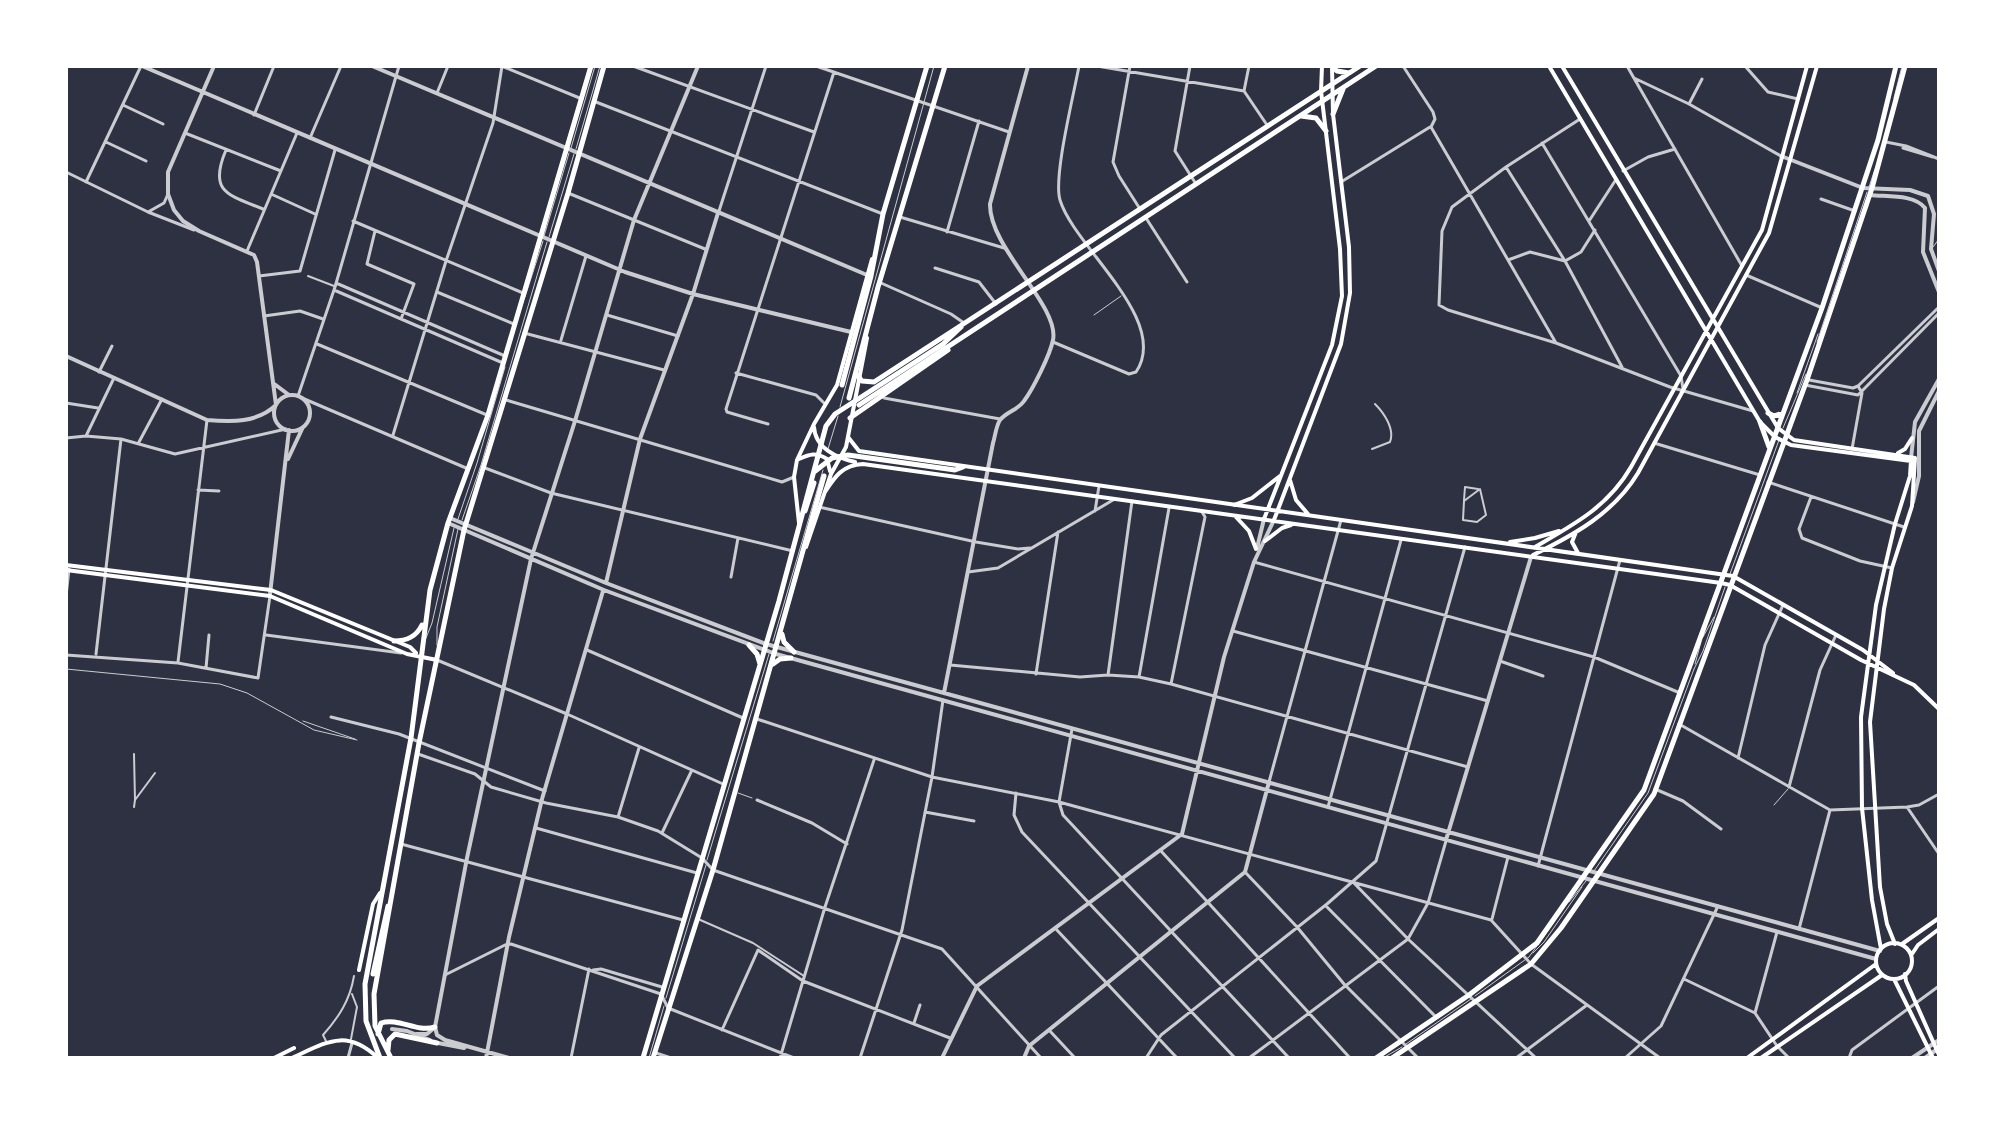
<svg xmlns="http://www.w3.org/2000/svg" width="2005" height="1124" viewBox="0 0 2005 1124" font-family="'Nunito Sans',sans-serif">
<rect width="100%" height="100%" fill="#2d3142"/>
<g fill="none" stroke-linecap="round" stroke-linejoin="round">
<path stroke="#caccd0" stroke-width="1" d="M1894,98L1902,66
M571,148L595,66
M576,149L600,66
M1869,187L1875,169
M544,236L569,153
M549,237L574,154
M1933,247L1939,239
M525,297L543,241
M1094,315L1121,296
M1817,342L1867,192
M1797,393L1818,334
M840,407L934,66
M1783,428L1806,374
M828,449L838,416
M458,519L477,463L505,367
M462,520L481,465L547,242
M1730,574L1779,440
M1703,637L1714,617
M426,638L432,623L454,528
M773,641L823,470
M437,645V627L458,529
M1695,664L1701,642
M66,669L220,684L247,693L314,730L357,740
M1694,669L1703,651L1725,587
M303,721L355,739
M738,793L752,798
M1774,805L1788,789
M707,860L769,654
M1594,871L1648,793L1694,669
M1569,902L1586,881
M1533,953L1544,942L1582,887
M1529,957L1554,922
M1475,996L1529,957
M666,998L706,865
M1406,1044L1471,999
M649,1058L664,1006
M1383,1058L1402,1047"/>
<path stroke="#caccd0" stroke-width="2" d="M308,276L334,286
M1372,449L1390,442C1395,429 1384,413 1375,404
M1480,489L1486,515L1477,522L1463,520L1464,501Z
M1464,500L1465,487L1478,489
M134,754L135,800
M134,807L135,800L155,773
M698,919L753,943L804,976
M351,1039L357,1007L352,994
M326,1041L323,1035C339,1017 350,1000 354,976"/>
<path stroke="#caccd0" stroke-width="3" d="M633,66L814,132
M816,66L1009,132
M1097,66L1244,91
M1130,66L1113,162L1119,176L1140,209
M1190,66L1175,151L1196,184
M1249,66L1244,91L1267,125
M1403,66L1433,112L1435,119L1431,127L1556,343
M1627,66L1742,266
M1745,66L1768,92L1798,99
M504,67L582,99
M1634,78L1689,104L1781,156
M437,93L448,66
M596,102L883,214
M1689,104L1702,79
M123,105L163,124
M254,115L274,66
M1580,119L1506,167L1452,207L1442,231L1439,305L1448,310L1556,343L1670,387L1753,411
M185,133L281,171
M310,138L341,66
M106,142L146,161
M1886,142L1906,146L1939,159
M1542,143L1681,376L1683,389
M1903,148L1933,157
M226,150C208,192 228,195 263,209
M1506,167L1565,261L1622,367
M1623,171L1648,157L1675,149
M66,172L148,212L194,230
M86,182L141,66
M1341,182L1430,127
M568,193L705,249
M271,194L315,214
M1821,199L1855,211
M719,211L766,66
M148,212L164,203L168,194
M900,217L1004,248
M1146,218L1187,282
M353,221L523,293
M1589,221L1615,181
M375,231L367,264L414,284L401,319
M947,232L979,121
M247,251L297,133
M1508,260L1530,252L1565,261L1581,252L1595,230
M935,268L979,282L996,304
M1746,275L1820,307
M259,276L300,271L335,150
M336,283L505,356
M881,283L951,314L964,323
M334,290L503,363
M437,292L514,324
M607,315L678,336
M264,316L300,311L323,319
M524,333L664,370
M561,340L586,256
M1053,342L1129,374L1136,372C1171,320 1074,247 1060,200C1053,177 1074,94 1079,66
M317,344L487,415
M99,372L112,346
M736,373L816,395L825,404
M1809,380L1853,388L1858,386L1939,307
M1805,385L1858,395L1939,313
M881,395L884,398L1000,419
M298,396L335,287L399,66
M302,398L466,468
M506,400L782,482L794,477
M66,403L98,408
M768,424L727,412L726,409L834,72
M393,435L446,261L493,123L502,66
M86,436L114,378
M66,438L86,436L121,439L175,454L286,429
M139,442L162,399
M1654,443L1760,475
M1852,449L1862,393L1858,386
M485,468L551,493L793,551
M1768,482L1904,527
M198,490L219,491
M1811,497L1799,529L1802,538L1860,561L1892,568
M819,507L976,542L1018,549L1030,548
M1095,511L1099,486
M1254,562L1594,657L1680,693
M968,572L998,568L1113,500
M731,577L738,538
M66,596L69,569
M1233,631L1488,701
M266,635L401,653
M587,650L743,718
M96,654L121,439
M66,655L178,663L258,678L270,596
M437,660L567,714L723,784
M1500,661L1543,676
M178,662L207,420
M950,665L1080,677L1108,675L1139,677L1171,684L1468,767
M206,668L209,635
M1036,674L1058,532
M1108,675L1132,501
M1139,677L1169,508
M1171,684L1205,517L1202,512
M331,717L399,734L545,791
M757,719L932,777L1059,802L1491,920L1531,964L1660,1058
M1679,724L1830,810L1907,807L1919,805L1939,794
M1072,729L1059,802L1063,815L1289,1058
M418,754L475,774L491,787L546,803L618,817L658,831L702,858L713,870L942,949L1041,1058
M1738,758L1765,645L1783,605
M1269,782L1341,520
M1789,787L1820,670L1836,635
M1655,789L1683,801L1721,829
M1016,793L1014,815L1022,832L1235,1058
M757,800L812,823L847,844
M1328,807L1401,540
M1907,807L1939,854
M925,812L974,821
M618,817L639,748
M536,828L697,873
M662,833L691,772
M401,844L683,920
M1161,851L1350,1058
M1538,866L1620,560
M1245,872L1297,927L1344,984L1418,1058
M1353,882L1408,939L1536,1058
M1326,906L1436,1017
M1492,919L1508,857
M1055,928L1177,1058
M1799,929L1830,810
M593,970L601,969L662,987
M445,975L505,945L511,944L661,994L668,1008L794,1058
M1684,979L1755,1013L1777,1046L1789,1058
M1755,1013L1777,932
M914,1023L920,1005
M722,1030L758,950L803,981L950,1038
M1049,1030L1075,1058
M656,1053L671,1058
M348,1058L352,1043
M571,1058L589,969
M780,1058L825,907L874,760
M860,1058L902,930L932,777L943,700
M1146,1058L1161,1035L1327,904L1376,861L1465,547
M1249,1058L1408,939L1428,903L1446,841
M1516,1058L1587,1005
M1625,1058L1661,1026L1718,906
M1849,1058L1852,1050L1939,986"/>
<path stroke="#caccd0" stroke-width="4" d="M142,66L625,272L693,294L851,332
M372,66L867,275
M1781,156L1863,188L1910,190L1928,196L1934,214L1931,249L1939,271
M1870,195C1887,197 1914,194 1925,208L1923,252L1939,292
M66,356L207,420C232,422 257,423 276,405L257,262L254,255L199,231L183,221L174,210L168,194V172L214,66
M273,383L289,395
M274 413a18 18 0 1 1 36 0a18 18 0 1 1-36 0Z
M1911,458L1915,422L1939,379
M288,459L303,427
M1913,502L1919,476V431L1939,391
M450,518L606,583L766,644L1880,951
M448,523L604,590L776,654L1876,959
M1257,548L1264,519
M606,583L640,439L693,294L718,213
M270,594L289,430
M944,693L993,443C995,437 996,426 1000,420C1006,412 1018,410 1024,401C1033,389 1050,355 1053,340C1060,306 989,248 990,204L1028,66
M1446,840L1531,557
M435,1027L437,1035L445,1040L509,1058
M392,1029L407,1031L430,1040
M416,1034H427L435,1027L467,858L531,559L575,421L634,220L698,66
M438,1043L464,1048
M356,1058H357
M486,1058L509,937L542,799L603,591
M942,1058L977,986L1182,834L1224,657L1254,562L1274,520
M1024,1058L1029,1046L1245,872L1269,782
M1912,1058L1939,1040
M1925,1058L1939,1048"/>
<path stroke="#fff" stroke-width="4" d="M1549,66L1760,422L1775,437L1791,445L1911,461L1910,476L1895,524L1876,605L1861,717L1862,808L1872,900L1881,949
M1562,66L1778,428L1794,440L1915,458L1912,506L1892,568L1884,609L1870,722L1880,887L1887,924L1895,944
M814,427C815,448 837,458 855,462
M848,437L859,451L1733,576L1863,650L1893,673
M1898,453L1905,449L1912,438
M799,459C810,454 816,452 827,459L830,471
M1290,480L1296,500L1308,514
M825,492C835,476 843,465 863,464L1721,583L1730,585L1861,660L1914,685L1939,709
M1234,505L1252,498L1280,476
M1236,517L1249,531L1256,549
M1264,519L1332,345L1342,296L1340,249L1321,91L1322,66
M1274,520L1341,344L1350,293L1349,247L1333,114L1332,66
M799,523L794,477L797,460L814,424L837,385L872,259
M1576,532L1572,542L1578,553
M1265,541L1282,528L1291,525
M1510,542L1535,538L1559,531
M806,547L831,474L846,447L867,338
M1535,547C1573,525 1608,507 1631,467L1762,230L1807,66
M1533,555C1574,535 1614,513 1638,473L1769,233L1817,66
M66,565L271,590L410,647L416,653
M66,570L270,596L407,654L437,660
M1876 961a18 18 0 1 1 36 0a18 18 0 1 1-36 0Z
M1902,944L1939,918
M1912,954L1918,945L1939,929
M359,970L373,904L380,893
M1905,974L1906,981L1939,1055
M1894,979L1933,1058
M274,1058L294,1048
M292,1058C327,1042 346,1028 378,1058
M1747,1058L1876,964
M1761,1058L1882,975"/>
<path stroke="#fff" stroke-width="5" d="M1332,66L1337,71L1349,73
M1333,114L1343,89
M1301,116L1316,118L1326,131
M858,376L862,381L874,382L1360,66
M842,385L871,276L883,214L927,66
M849,398L878,287L945,66
M859,405L1376,66
M1768,413L1774,416L1783,413
M850,418L948,350
M1760,422L1769,447
M814,472L832,458L848,455L955,470L963,467
M805,511L814,483
M782,634L784,642L794,652
M394,641C407,641 416,637 422,625
M749,645L757,654L760,664
M773,664L780,659L791,658
M373,974L388,906
M378,1034L381,1023C399,1017 416,1033 435,1027
M388,1050L389,1040L395,1034L437,1043
M380,1058L366,1021L365,984L411,738L430,590L448,523L488,415L591,66
M391,1058L375,1026L374,994L419,743L464,530L568,193L604,66
M643,1058L779,601L826,426L835,414L943,344L961,327
M653,1058L713,870L824,476
M1376,1058L1469,995L1537,943L1644,790L1822,308L1878,140L1896,66
M1392,1058L1531,964L1561,928L1654,794L1807,380L1872,188L1905,66"/>
</g>
<rect width="2005" height="1124" fill="none" stroke="#ffffff" stroke-width="136"/>
</svg>
